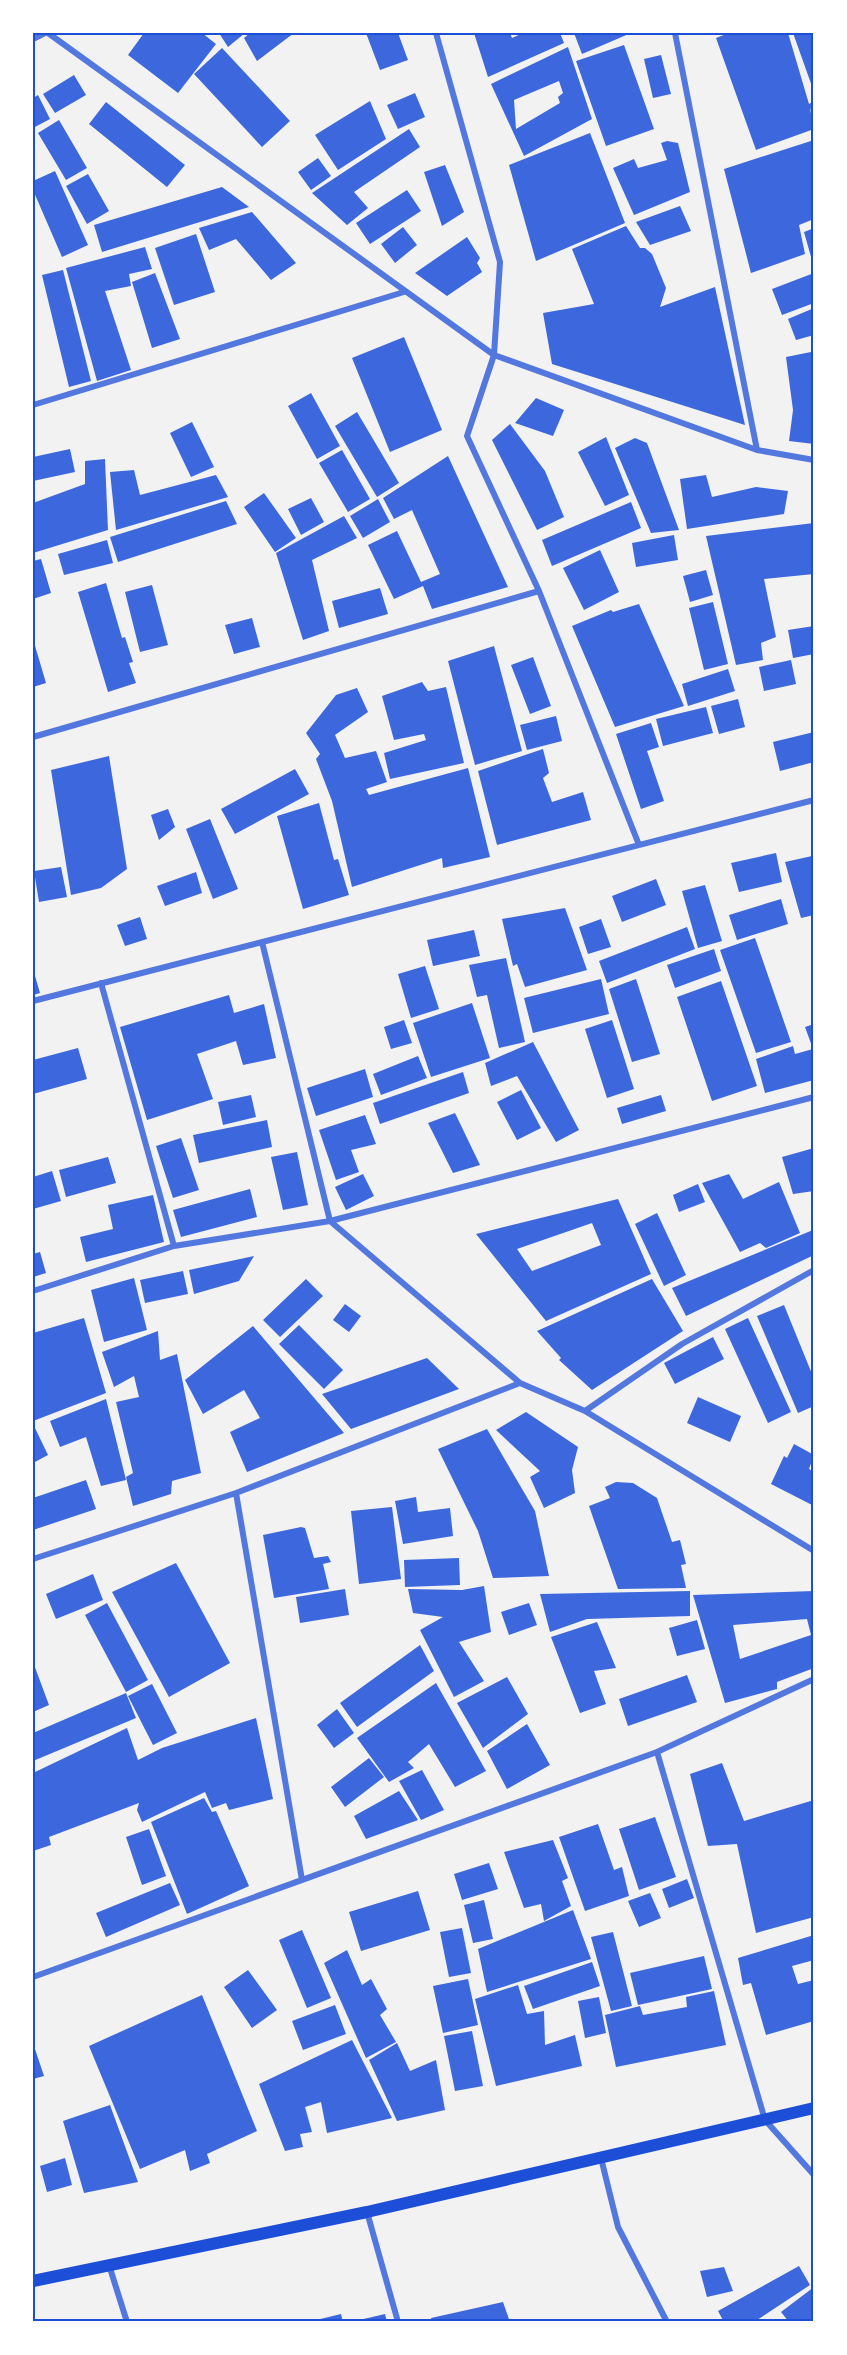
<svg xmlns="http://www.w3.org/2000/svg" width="847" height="2355" viewBox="0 0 847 2355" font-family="'Golos Text',sans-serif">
<rect width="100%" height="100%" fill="#f2f2f2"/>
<path fill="#3d67dc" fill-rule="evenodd" d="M144,33H202L216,44L178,93L128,55Z
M219,33H245L228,47Z
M250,33H294L257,61L244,38Z
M366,33H398L408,60L380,70Z
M474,33H510L512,38L523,33H560L564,43L488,77Z
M574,33H631L582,54Z
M729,33H788L809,104L814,101V117L810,108L814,129L756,150L716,38Z
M793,33H814V92Z
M624,45L654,129L606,146L576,61Z
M568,47L592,119L524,156L491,84ZM559,81L563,93L558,97L560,103L516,129L514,100Z
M222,48L290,121L262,147L194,74Z
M661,55L671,94L653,98L644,59Z
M74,75L86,95L55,113L43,94Z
M415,93L425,117L398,129L387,105Z
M38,95L50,119L33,128V98Z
M370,101L386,139L338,170L315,135Z
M106,102L185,165L167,187L89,124Z
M59,120L87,168L66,180L38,133Z
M409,129L420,147L354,192L368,208L347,225L312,193Z
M590,133L625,223L536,261L509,165Z
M814,140V219L799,225L805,254L751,273L724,169Z
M667,141L678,143L690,192L634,215L613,168L634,159L638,168L667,160L661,143Z
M318,158L331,176L311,190L298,172Z
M445,165L464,212L442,226L424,172Z
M55,171L88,245L62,257L33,190V181Z
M88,174L109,211L87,224L66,186Z
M222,187L249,207L102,252L94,225Z
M407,190L421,211L370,244L356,223Z
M680,206L691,231L650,245L636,222Z
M252,212L296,263L271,280L236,239L209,250L199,228Z
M626,226L640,248H645L652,254L666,288L660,307L715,287L745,425L552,364L543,313L594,304L572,249Z
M403,227L417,245L395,263L381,244Z
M814,228V264H813L804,232Z
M196,234L215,292L174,305L155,248Z
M467,237L480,258L477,263L482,272L447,296L415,273Z
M145,247L152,269L129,274L131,286L105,291L131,370L97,381L66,268Z
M63,270L91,381L69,387L42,275Z
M155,273L180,339L152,348L132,282Z
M814,273V303L782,315L772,289Z
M814,308V335L796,340L788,319Z
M404,337L442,430L390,452L352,358Z
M811,352L814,444L789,441L793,410L786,357Z
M311,393L340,446L317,459L288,406Z
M536,398L564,410L553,436L515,423Z
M357,412L399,483L377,497L335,426Z
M192,422L214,467L191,477L170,433Z
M510,424L545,471L564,517L537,530L492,440Z
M606,437L629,495L605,506L578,452Z
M635,438L647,443L679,530L651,533L615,448Z
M70,449L75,472L33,481V457Z
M342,450L370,499L348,512L319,463Z
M448,456L508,587L432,609L423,586L394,599L368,545L397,531L421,582L440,574L412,510L394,519L383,498Z
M105,459L108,530L33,553V503L85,484V461Z
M134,470L140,495L216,475L228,497L116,530L110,472Z
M706,475L712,497L756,487L788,491L784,514L687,529L680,479Z
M264,493L296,538L275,552L244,507Z
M311,498L324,522L301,535L288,509Z
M378,499L390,522L363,538L350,516Z
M226,501L237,524L118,562L110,537Z
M631,502L641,528L552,566L542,540Z
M344,516L357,538L312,560L329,631L303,640L276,553Z
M814,523V574L764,579L776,637L761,643L763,660L736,665L706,536Z
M674,535L678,560L636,567L632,543Z
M107,540L113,563L64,575L58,554Z
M600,550L619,592L584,610L563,568Z
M41,559L51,593L33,599V561Z
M706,570L713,595L690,602L683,576Z
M106,583L122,638L125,637L133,662L129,663L136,683L108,692L78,592Z
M152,585L168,645L140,652L125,592Z
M380,588L388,614L339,628L332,601Z
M713,602L728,664L704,670L689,608Z
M639,604L684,706L615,727L572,626L611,610L613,612Z
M252,618L260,647L234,654L225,625Z
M814,626V654L793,658L788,630Z
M33,639L46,683L33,687Z
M494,646L522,751L475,765L448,661Z
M533,657L551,706L530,714L511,665Z
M791,660L796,684L764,691L759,667Z
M728,669L735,691L688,706L682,684Z
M422,682L428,691L446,687L464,763L390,779L384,753L426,740L424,734L394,740L382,696Z
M357,688L368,712L335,735L345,758L376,751L387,782L366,789L369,795L468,768L490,857L443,868L442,858L352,887L332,801L316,759L320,754L306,733L336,695Z
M738,699L745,727L719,734L711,706Z
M706,707L713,733L663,746L656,719Z
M556,716L562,741L527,750L520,725Z
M651,723L659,747L647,751L664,801L641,809L616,734Z
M814,732V762L780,771L773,742Z
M543,749L549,773L543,778L552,802L583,792L591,820L497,845L478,771Z
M109,756L127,869L101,888L71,895L51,770Z
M295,769L309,794L235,834L221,809Z
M319,803L334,860L338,859L349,895L303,909L277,816Z
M168,809L175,827L159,840L151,815Z
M210,819L238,889L213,899L186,829Z
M776,853L782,882L739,892L731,863Z
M812,856L814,915L801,918L785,862Z
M61,867L67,897L39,902L34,871Z
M196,872L202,893L165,906L157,886Z
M656,879L666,905L622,922L612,896Z
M705,885L722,941L698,948L682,891Z
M781,899L788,924L737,940L729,915Z
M565,908L587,970L525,987L517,964L513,966L502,919Z
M140,917L147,939L125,946L117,925Z
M601,919L611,947L588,954L579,927Z
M687,927L695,949L607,983L599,961Z
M474,930L480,956L433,966L427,940Z
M755,938L791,1042L756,1053L720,950Z
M714,949L721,971L675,988L667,965Z
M506,958L525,1042L499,1048L487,995L477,997L469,965Z
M425,966L439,1009L411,1018L398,974Z
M33,969L40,993L33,995Z
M601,979L609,1014L533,1033L524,998Z
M636,979L660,1054L632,1062L609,989Z
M721,981L757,1086L712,1101L677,997Z
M229,995L234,1013L264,1004L276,1058L243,1065L236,1041L197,1054L213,1099L147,1120L120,1027Z
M472,1003L490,1058L431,1077L413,1023Z
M404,1020L412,1043L391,1049L384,1027Z
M612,1020L634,1089L607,1098L585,1029Z
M814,1024V1080L765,1093L756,1059L793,1046L795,1054L813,1049L805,1027Z
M533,1042L579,1130L556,1142L517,1076L491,1086L485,1063Z
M78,1048L87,1079L33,1094V1060Z
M418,1056L427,1078L381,1095L373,1074Z
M365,1069L373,1097L316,1116L307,1088Z
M463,1072L469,1093L380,1124L373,1103Z
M521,1090L541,1128L517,1140L497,1102Z
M251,1095L256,1117L223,1125L218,1102Z
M661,1095L666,1111L622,1124L617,1108Z
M455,1113L480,1165L453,1173L428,1123Z
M365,1115L376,1144L351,1150L359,1172L336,1180L319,1130Z
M267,1120L272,1147L199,1163L193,1135Z
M181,1138L199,1190L173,1198L156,1146Z
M814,1148V1191L793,1194L782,1157Z
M297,1152L308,1205L283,1210L271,1157Z
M108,1157L116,1183L66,1197L59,1170Z
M52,1171L61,1201L33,1209V1177Z
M363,1174L374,1196L346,1210L335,1187Z
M729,1174L743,1199L779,1182L800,1233L766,1248L760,1243L740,1252L702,1183Z
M698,1184L705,1202L679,1212L673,1195Z
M250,1189L257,1217L181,1237L173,1210Z
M153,1195L164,1242L86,1262L80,1237L113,1229L108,1205Z
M618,1199L651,1274L546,1321L476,1234ZM592,1223L601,1245L532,1271L517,1249Z
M657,1213L686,1275L664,1286L635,1224Z
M813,1230L814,1255L686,1316L672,1288Z
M40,1252L46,1273L33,1277V1254Z
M254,1256L239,1281L194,1294L189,1270Z
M183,1271L188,1294L145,1303L140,1280Z
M134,1278L147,1330L104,1342L91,1290Z
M306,1279L323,1296L280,1337L263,1320Z
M652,1279L683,1331L592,1390L559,1360L561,1358L537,1331Z
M345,1304L361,1316L349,1332L333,1320Z
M784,1305L812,1374L814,1373V1406L798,1413L757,1316Z
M84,1318L106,1393L33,1421V1333Z
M748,1318L791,1412L768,1423L725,1329Z
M299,1325L343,1370L324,1389L279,1344Z
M253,1326L344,1433L247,1472L230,1432L260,1418L244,1390L203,1414L185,1380Z
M158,1331L160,1360L177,1354L201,1473L172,1481L171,1494L133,1506L126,1477L133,1473L116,1402L139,1397L134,1376L114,1387L102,1352Z
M713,1337L724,1359L675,1384L664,1363Z
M427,1358L459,1389L351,1429L322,1394Z
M698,1397L741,1416L730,1442L687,1423Z
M106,1399L126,1480L101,1486L86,1437L60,1447L50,1421Z
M526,1412L578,1447L572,1470L575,1493L544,1508L530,1477L540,1471L496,1430Z
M35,1428L48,1455L33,1463V1429Z
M487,1429L535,1511L549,1576L493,1578L478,1531L438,1449Z
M794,1444L814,1455L809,1469L814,1472V1506L771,1484L784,1456L787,1458Z
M86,1480L96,1509L33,1530V1498Z
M616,1482L633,1483L657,1498L672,1542L680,1540L686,1564L681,1565L686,1588L618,1589L589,1506L610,1498L605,1487Z
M416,1497L418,1512L450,1508L453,1536L403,1544L395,1501Z
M392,1507L401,1579L359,1584L351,1511Z
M301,1527L305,1528L314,1558L328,1556L331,1562L323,1564L329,1589L274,1598L263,1535Z
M459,1558L460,1585L405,1587L404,1560Z
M176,1563L230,1663L169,1697L112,1592Z
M93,1574L103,1600L56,1619L46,1594Z
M484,1586L491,1632L459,1642L484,1681L454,1697L420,1630L443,1617L413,1613L408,1589L462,1590Z
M345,1589L349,1615L300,1623L296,1597Z
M690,1591V1616L587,1619L550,1632L540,1594Z
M814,1591V1668L777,1682V1689L725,1703L693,1595ZM807,1619L811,1635L740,1659L733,1625Z
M107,1603L148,1680L126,1692L85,1615Z
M529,1603L537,1625L509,1635L501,1612Z
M697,1620L705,1649L677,1656L669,1628Z
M597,1622L616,1668L594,1671L606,1704L580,1713L551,1637Z
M420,1645L434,1671L357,1727L340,1703Z
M33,1662L49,1705L33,1712Z
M687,1675L697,1702L628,1726L619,1699Z
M507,1677L528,1714L483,1748L457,1703Z
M436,1683L486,1771L455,1787L429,1744L408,1762L414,1768L389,1782L357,1738Z
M152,1684L177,1733L153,1745L128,1696Z
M126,1693L136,1718L33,1761V1733Z
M337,1709L354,1733L334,1748L317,1725Z
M256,1718L273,1799L229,1810L226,1803L212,1808L205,1792L142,1822L137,1810L139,1803L49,1837L51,1845L33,1851V1773L127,1728L138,1760L162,1748Z
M527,1724L550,1765L507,1789L487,1751Z
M369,1758L384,1777L345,1807L331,1787Z
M722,1763L744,1821L814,1800V1917L756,1933L737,1844L708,1846L690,1774Z
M422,1770L444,1810L421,1820L399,1781Z
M399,1791L418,1820L366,1839L354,1816Z
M204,1798L212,1812L216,1811L249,1886L187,1914L151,1822Z
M655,1817L676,1877L639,1890L619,1829Z
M598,1824L614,1870L622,1867L629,1896L585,1911L559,1837Z
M149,1829L166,1876L142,1885L126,1837Z
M553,1840L568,1878L562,1881L571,1906L544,1921L541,1904L524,1908L504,1852Z
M489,1863L498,1889L462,1900L454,1874Z
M687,1879L694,1898L669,1908L662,1889Z
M170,1883L180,1905L106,1937L96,1913Z
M418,1891L430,1930L361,1951L349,1912Z
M650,1893L661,1918L639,1927L628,1901Z
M484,1900L493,1939L473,1943L464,1905Z
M573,1910L591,1959L487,1992L478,1949Z
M462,1928L471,1973L449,1977L440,1932Z
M302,1930L331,1998L307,2008L279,1940Z
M613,1932L632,2006L611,2011L591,1937Z
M814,1935V1960L792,1966L798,1984L814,1980V2021L766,2035L751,1983L743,1985L738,1958Z
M347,1950L362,1985L371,1979L387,2009L380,2015L396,2042L366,2058L324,1963Z
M704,1956L712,1989L638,2005L630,1973Z
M592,1962L600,1986L533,2009L524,1986Z
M248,1970L277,2010L252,2028L224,1987Z
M468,1979L478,2025L443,2033L433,1986Z
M518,1985L527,2014L544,2011L545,2045L575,2035L582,2066L496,2086L475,1999Z
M714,1991L726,2045L616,2067L605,2015L640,2006L643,2015L687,2007L686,1997Z
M202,1995L257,2131L207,2154L210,2163L190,2171L185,2150L140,2169L89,2046Z
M599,1997L606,2033L585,2038L578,2001Z
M335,2005L346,2034L303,2050L292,2021Z
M472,2031L483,2086L455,2091L444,2036Z
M352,2040L392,2118L327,2133L321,2102L305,2107L312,2132L300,2134L303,2147L285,2151L259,2084Z
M33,2043L44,2076L33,2079Z
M397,2043L410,2071L436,2060L445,2110L397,2121L369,2060Z
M110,2105L138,2182L84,2193L63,2121Z
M65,2158L72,2185L47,2192L40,2166Z
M799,2266L810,2285L754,2322H724L718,2311Z
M724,2267L733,2291L707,2297L700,2271Z
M814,2287V2320L789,2322L781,2312Z
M503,2302L510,2322H432L431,2318Z
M341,2314L343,2322H313L312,2321Z
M385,2314L387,2322H355V2321Z"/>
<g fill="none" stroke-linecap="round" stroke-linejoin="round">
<path stroke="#5277de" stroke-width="6" d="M48,33L494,355L757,450L814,460
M436,33L500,262L494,355L467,436L539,591L639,845
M675,33L757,450
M33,39L45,33
M33,405L404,292
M33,737L539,591
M262,942L330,1221L520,1383L585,1411L814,1551
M101,983L174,1246
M33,1001L814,800
M33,1291L174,1246L330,1221L814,1097
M585,1411L682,1344L814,1270
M236,1493L302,1880
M33,1559L236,1493L520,1383
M657,1752L765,2120L814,2175
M33,1977L657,1752L814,1679
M601,2158L618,2227L667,2322
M367,2212L398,2322
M109,2265L127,2322"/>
<path stroke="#1d4ed8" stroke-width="12" d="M33,2281L367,2212L814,2108"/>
</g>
<rect width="847" height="2355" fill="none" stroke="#ffffff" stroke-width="69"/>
<rect x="34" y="34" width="778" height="2286" fill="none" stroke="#1d4ed8" stroke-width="2"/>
</svg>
